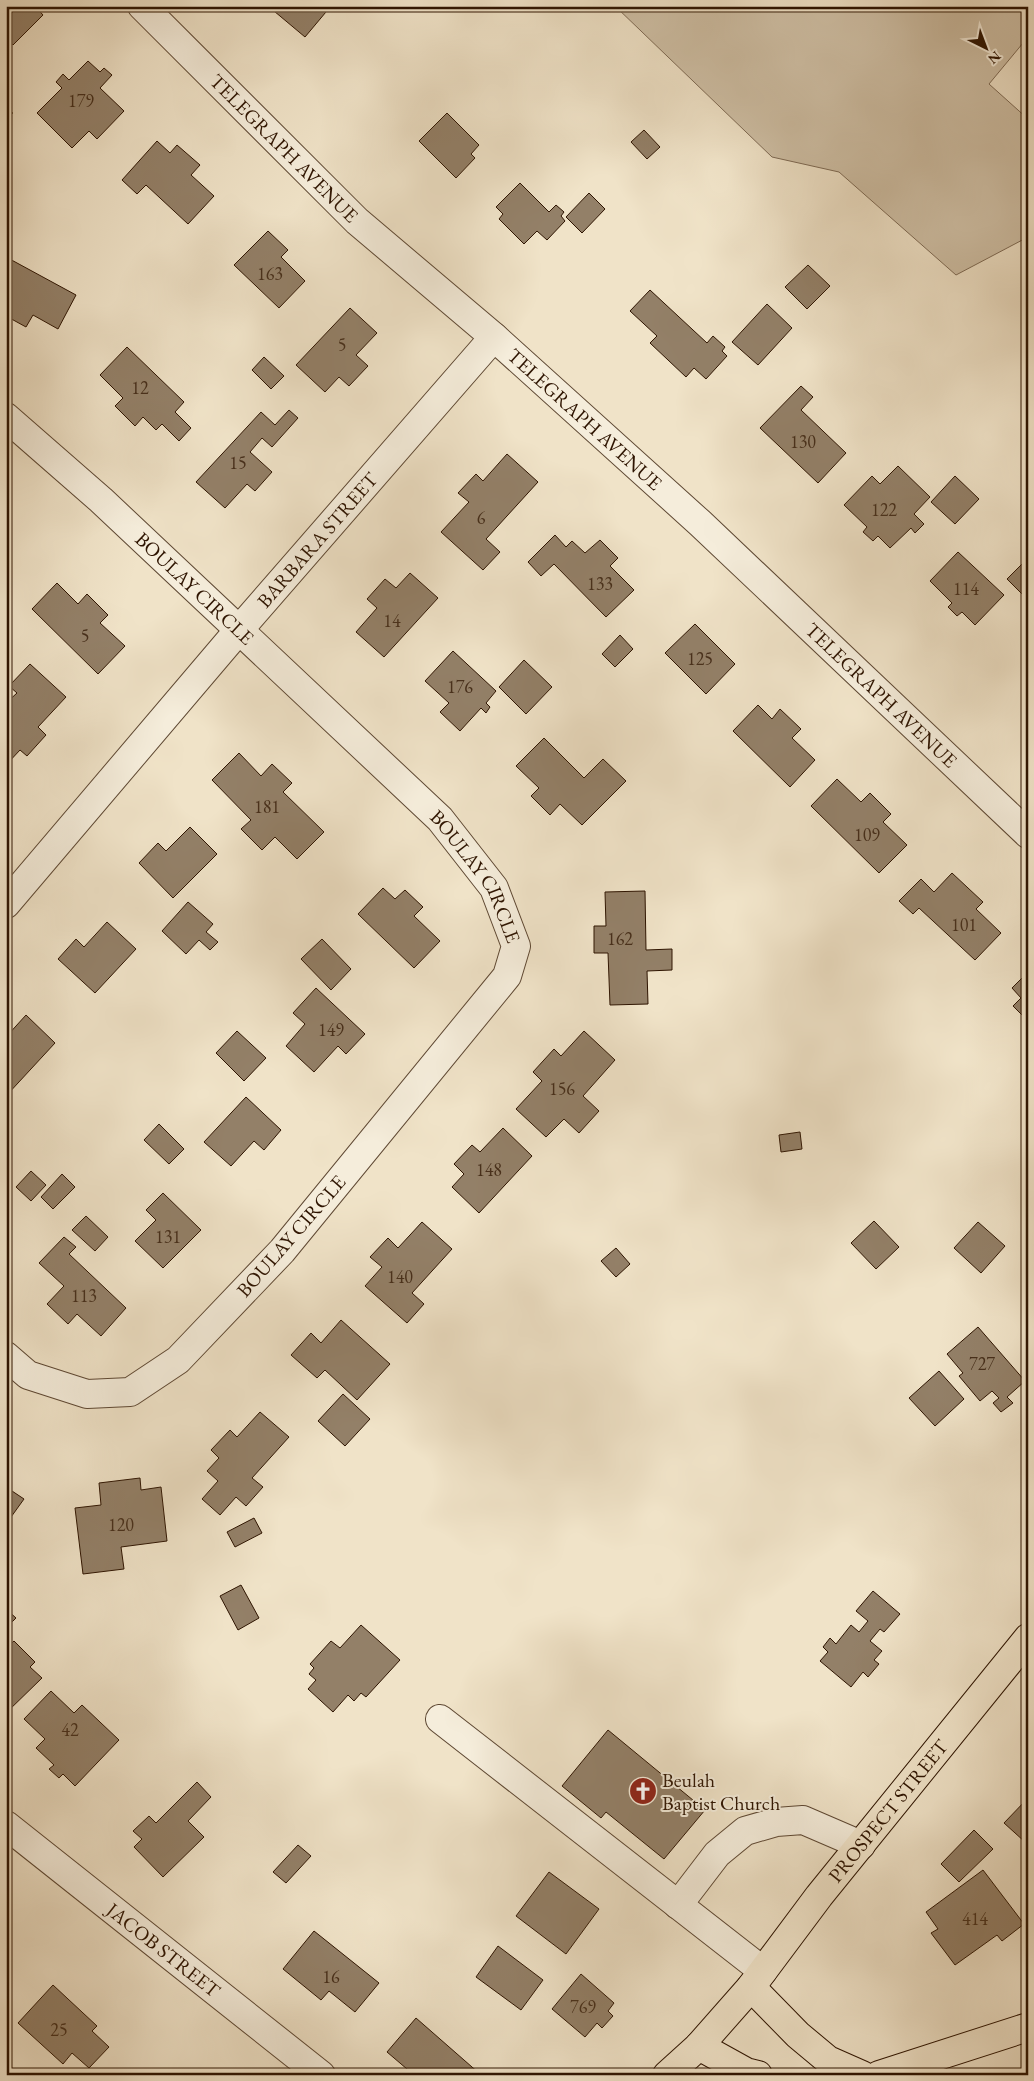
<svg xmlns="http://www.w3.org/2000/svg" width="1034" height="2081" font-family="'EB Garamond',serif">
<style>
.green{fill:#cfc0a6;stroke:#7e6a54}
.building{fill:#938068;stroke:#2e1401}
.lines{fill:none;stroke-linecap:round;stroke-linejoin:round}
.minor-casing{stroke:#5e4833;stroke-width:30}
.major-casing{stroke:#2e1401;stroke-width:30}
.minor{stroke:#f5eddb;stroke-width:28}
.major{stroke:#f0e3c8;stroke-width:28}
.labels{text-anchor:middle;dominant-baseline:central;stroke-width:4;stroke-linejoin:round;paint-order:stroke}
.number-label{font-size:18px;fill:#472f1b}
.street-label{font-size:20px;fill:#2e1401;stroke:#f5eddb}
.poi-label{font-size:20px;fill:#2e1401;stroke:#f5eddb;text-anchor:start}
</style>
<rect width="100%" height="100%" fill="#f0e3c8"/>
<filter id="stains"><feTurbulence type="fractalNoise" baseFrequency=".004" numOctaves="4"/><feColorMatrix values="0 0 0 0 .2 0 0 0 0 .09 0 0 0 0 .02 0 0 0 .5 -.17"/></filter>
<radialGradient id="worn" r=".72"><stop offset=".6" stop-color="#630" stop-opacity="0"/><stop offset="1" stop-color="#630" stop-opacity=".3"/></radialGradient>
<path class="green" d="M615,6H1028V37L989,84L1028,119V237L956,275L839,172L772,157Z"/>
<path class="building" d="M6,6H35L43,15L13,45L6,39Z
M268,6H331L305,37Z
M88,61L100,72L104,68L112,75L100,88L124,111L97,139L89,131L72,148L37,113L62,88L56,82L63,74L69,80Z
M6,107L13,113L6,120Z
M447,113L479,145L471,154L475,158L456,178L419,141Z
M644,130L660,147L647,159L631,142Z
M157,141L170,153L177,145L200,165L191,175L214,196L188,224L146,185L137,194L122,180Z
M520,183L549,212L556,205L564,212L561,216L565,221L547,240L537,231L524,244L499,219L503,214L496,207Z
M589,193L605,209L582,233L566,217Z
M268,231L288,250L281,257L305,281L279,308L234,265Z
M6,257L76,295L58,329L33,315L26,327L6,316Z
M808,265L830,286L807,309L785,287Z
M650,290L707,343L713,336L725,347L722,351L727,356L706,379L694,368L686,377L650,343L657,336L630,311Z
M767,304L792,328L758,365L732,342Z
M350,308L377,333L356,355L368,366L349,386L339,377L325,392L296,365Z
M127,347L184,402L175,412L191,428L179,441L162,424L156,430L143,417L135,426L115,406L123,398L100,375Z
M264,357L284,376L271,389L252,370Z
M801,386L813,397L801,410L846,453L818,483L760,428Z
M289,410L298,418L272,447L262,438L250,452L272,472L255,491L247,484L225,508L196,482L261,412L275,425Z
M507,454L538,482L486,539L500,552L483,570L441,532L469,502L458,493L476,474L483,481Z
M898,466L930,497L914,514L924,524L915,533L911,528L890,548L878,536L873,541L863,532L867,527L844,505L872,476L880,484Z
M955,476L979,499L955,524L931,502Z
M555,535L566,547L572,541L585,553L600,540L618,558L610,566L634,590L606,617L554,564L541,576L528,562Z
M958,552L1004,595L975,625L962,612L957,616L948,607L952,603L930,581Z
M1028,558V600L1007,579Z
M410,573L438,598L384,657L356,632L377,608L367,599L385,579L396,588Z
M57,583L78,604L87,594L108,615L100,623L125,646L98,674L32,609Z
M695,624L735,664L706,694L665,653Z
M620,635L633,649L615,667L602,654Z
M453,651L496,691L486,703L490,707L486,713L481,708L460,731L440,712L449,703L425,681Z
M524,660L552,687L526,714L499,687Z
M30,664L66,697L38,727L46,735L27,756L20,750L6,765V703L17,693L9,686Z
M758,705L772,719L780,709L801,729L792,738L815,760L790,787L733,731Z
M544,738L584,778L603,759L626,781L582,825L560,804L550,815L531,796L539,788L516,766Z
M239,753L261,776L272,764L292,783L283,792L324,832L297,859L275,837L262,850L241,829L251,820L212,780Z
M837,779L861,802L870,793L891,814L883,822L907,845L879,873L811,806Z
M190,827L217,854L173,898L139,863L158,843L166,851Z
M952,873L983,902L976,909L1001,933L975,960L919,908L913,914L899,901L921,879L934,892Z
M383,888L395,899L405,890L423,907L414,916L440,941L414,968L358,914Z
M645,891L646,950L672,949V970L647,971L648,1004L610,1005L608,953H594V926H606L605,892Z
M188,902L213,924L206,932L218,942L210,950L199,940L186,954L162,931Z
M107,922L136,949L95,993L58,959L76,939L84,947Z
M322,939L351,969L331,990L301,959Z
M1028,972V1011L1023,1016L1013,1006L1021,998L1012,988Z
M316,988L365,1034L346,1054L338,1046L314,1072L286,1046L305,1024L293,1013Z
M26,1015L55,1043L6,1096V1037Z
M237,1031L266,1058L244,1081L216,1053Z
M584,1031L615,1060L583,1096L599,1111L579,1133L564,1119L546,1137L516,1109L542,1081L533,1072L554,1049L561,1056Z
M246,1097L281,1130L264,1150L254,1141L231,1166L204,1142Z
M159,1124L184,1149L169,1164L144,1140Z
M503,1128L532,1156L479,1213L452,1187L464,1174L454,1164L472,1145L480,1152Z
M800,1132L802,1149L781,1152L779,1135Z
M31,1171L46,1185L31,1201L16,1187Z
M62,1174L75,1187L53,1209L41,1197Z
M163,1193L201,1230L163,1268L135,1241L156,1220L146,1210Z
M86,1216L108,1237L95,1251L72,1230Z
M874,1221L899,1247L876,1269L851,1243Z
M422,1222L452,1249L412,1293L424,1304L407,1323L365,1286L382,1267L370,1257L388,1238L398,1248Z
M978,1222L1005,1246L981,1273L954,1248Z
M64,1237L76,1247L69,1254L126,1308L101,1336L77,1314L68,1324L47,1304L64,1286L39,1263Z
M616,1248L630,1264L616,1277L601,1261Z
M341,1320L390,1364L357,1400L325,1370L317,1378L291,1355L311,1333L321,1343Z
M978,1327L1025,1381L1007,1397L1013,1403L1001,1412L993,1403L999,1398L992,1391L980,1401L959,1376L963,1373L947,1354Z
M939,1371L964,1399L935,1426L909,1398Z
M343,1394L370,1419L345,1446L318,1421Z
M260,1412L289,1437L252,1478L263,1487L246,1506L236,1497L220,1515L202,1499L218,1481L207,1471L219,1458L211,1450L230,1430L237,1437Z
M140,1478L141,1490L161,1487L167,1541L121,1547L124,1569L83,1574L75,1508L101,1505L99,1483Z
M6,1487L24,1499L6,1524Z
M254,1518L262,1533L235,1547L227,1532Z
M241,1585L259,1618L238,1630L220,1596Z
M873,1591L900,1614L884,1632L880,1629L870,1641L882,1651L874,1660L879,1664L868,1677L863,1672L851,1687L820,1661L828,1652L823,1647L830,1638L836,1644L851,1625L859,1632L868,1621L856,1611Z
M6,1609L16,1618L6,1628Z
M361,1625L400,1660L366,1697L361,1693L354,1701L348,1695L333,1712L308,1689L316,1680L309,1674L314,1668L310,1664L331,1641L340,1648Z
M14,1641L35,1662L30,1667L42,1678L6,1713V1648Z
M51,1691L74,1713L82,1705L119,1740L75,1786L63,1774L59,1778L49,1769L54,1765L36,1748L45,1739L24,1719Z
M608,1730L705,1810L664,1859L606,1812L601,1818L562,1786Z
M197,1782L211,1797L188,1821L204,1837L163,1877L134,1847L142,1839L133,1831L149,1816L156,1823Z
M1028,1789V1840L1025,1842L1004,1823L1028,1798L1023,1794Z
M974,1830L993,1849L959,1882L941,1864Z
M298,1845L311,1856L286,1883L273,1872Z
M983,1870L1024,1924L1002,1941L997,1935L955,1965L931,1933L938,1929L926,1912Z
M549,1872L599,1909L566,1954L516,1916Z
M314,1931L379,1983L355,2012L329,1991L321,2000L283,1969Z
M498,1946L543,1980L521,2010L476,1977Z
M581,1974L614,2003L608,2011L613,2016L602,2028L597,2023L585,2037L552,2009Z
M53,1985L97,2026L92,2031L109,2047L89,2068L72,2053L63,2064L18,2023Z
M416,2018L480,2074V2075H414L387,2052Z"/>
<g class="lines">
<g class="minor-casing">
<g id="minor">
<path id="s1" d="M142,6L357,221L494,337L700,523L1028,834"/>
<path id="s2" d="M6,417L101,500L440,819L494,888L516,946L507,976L282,1251L178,1360L130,1392L87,1394L28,1375L6,1356"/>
<path id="s3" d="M6,904L238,631L494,337"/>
<path d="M440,1719L763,1971"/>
<path id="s4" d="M6,1825L321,2075"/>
<path d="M678,1905L717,1854L745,1831L776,1822L803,1820L861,1845"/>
</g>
</g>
<g class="major-casing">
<g id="major">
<path d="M751,1987L798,2035L828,2060L862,2075"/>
<path d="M699,2046L746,2072L758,2075"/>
<path id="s5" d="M667,2075L699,2046L751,1987L819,1896L1028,1638"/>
<path d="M879,2075L1028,2027"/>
</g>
</g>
<use href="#minor" class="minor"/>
<use href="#major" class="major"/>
</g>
<defs>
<g id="church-disc" transform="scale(1.4375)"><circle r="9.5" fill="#8f2418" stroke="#f5eddb"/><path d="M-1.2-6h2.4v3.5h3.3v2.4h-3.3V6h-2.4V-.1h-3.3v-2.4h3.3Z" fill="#fff"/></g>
</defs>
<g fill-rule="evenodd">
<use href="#church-disc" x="643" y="1791"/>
</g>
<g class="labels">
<g class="number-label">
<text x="81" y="100">179</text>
<text x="270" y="273">163</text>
<text x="342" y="344">5</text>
<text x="140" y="387">12</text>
<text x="803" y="441">130</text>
<text x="238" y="462">15</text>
<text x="884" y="509">122</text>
<text x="481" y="517">6</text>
<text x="600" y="583">133</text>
<text x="966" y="588">114</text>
<text x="392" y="620">14</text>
<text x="85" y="635">5</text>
<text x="700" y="658">125</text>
<text x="460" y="686">176</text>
<text x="267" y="806">181</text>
<text x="867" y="834">109</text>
<text x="964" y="924">101</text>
<text x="620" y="938">162</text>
<text x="331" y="1029">149</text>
<text x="562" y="1088">156</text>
<text x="489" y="1169">148</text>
<text x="168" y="1236">131</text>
<text x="400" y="1276">140</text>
<text x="84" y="1295">113</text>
<text x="982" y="1363">727</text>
<text x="121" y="1524">120</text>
<text x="70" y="1729">42</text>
<text x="975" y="1918">414</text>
<text x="331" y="1976">16</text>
<text x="583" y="2006">769</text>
<text x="59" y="2029">25</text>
</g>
<g class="street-label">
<text stroke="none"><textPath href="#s1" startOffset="201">TELEGRAPH AVENUE</textPath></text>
<text stroke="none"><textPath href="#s1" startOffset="606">TELEGRAPH AVENUE</textPath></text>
<text stroke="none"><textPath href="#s3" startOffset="479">BARBARA STREET</textPath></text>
<text stroke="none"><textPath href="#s2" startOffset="255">BOULAY CIRCLE</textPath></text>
<text stroke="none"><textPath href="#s1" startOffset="1011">TELEGRAPH AVENUE</textPath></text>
<text stroke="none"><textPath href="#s2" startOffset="660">BOULAY CIRCLE</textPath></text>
<text transform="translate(291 1236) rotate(-49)">BOULAY CIRCLE</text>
<text stroke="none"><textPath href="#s5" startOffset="345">PROSPECT STREET</textPath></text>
<text stroke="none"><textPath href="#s4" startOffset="201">JACOB STREET</textPath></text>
</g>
<g class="poi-label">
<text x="662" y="1780">Beulah<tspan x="662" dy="23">Baptist Church</tspan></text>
</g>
</g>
<rect width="1034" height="2081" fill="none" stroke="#f0e3c8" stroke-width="25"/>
<rect x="8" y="8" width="1019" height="2066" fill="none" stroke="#2e1401" stroke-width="2.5"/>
<rect x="12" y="12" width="1009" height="2056" fill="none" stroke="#2e1401"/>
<g transform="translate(986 48) rotate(138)" stroke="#f5eddb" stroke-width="4" paint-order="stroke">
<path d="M0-4L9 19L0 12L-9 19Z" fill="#2e1401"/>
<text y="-8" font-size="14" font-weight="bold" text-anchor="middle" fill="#2e1401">N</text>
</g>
<rect width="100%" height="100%" filter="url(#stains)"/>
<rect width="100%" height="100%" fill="url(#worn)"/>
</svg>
